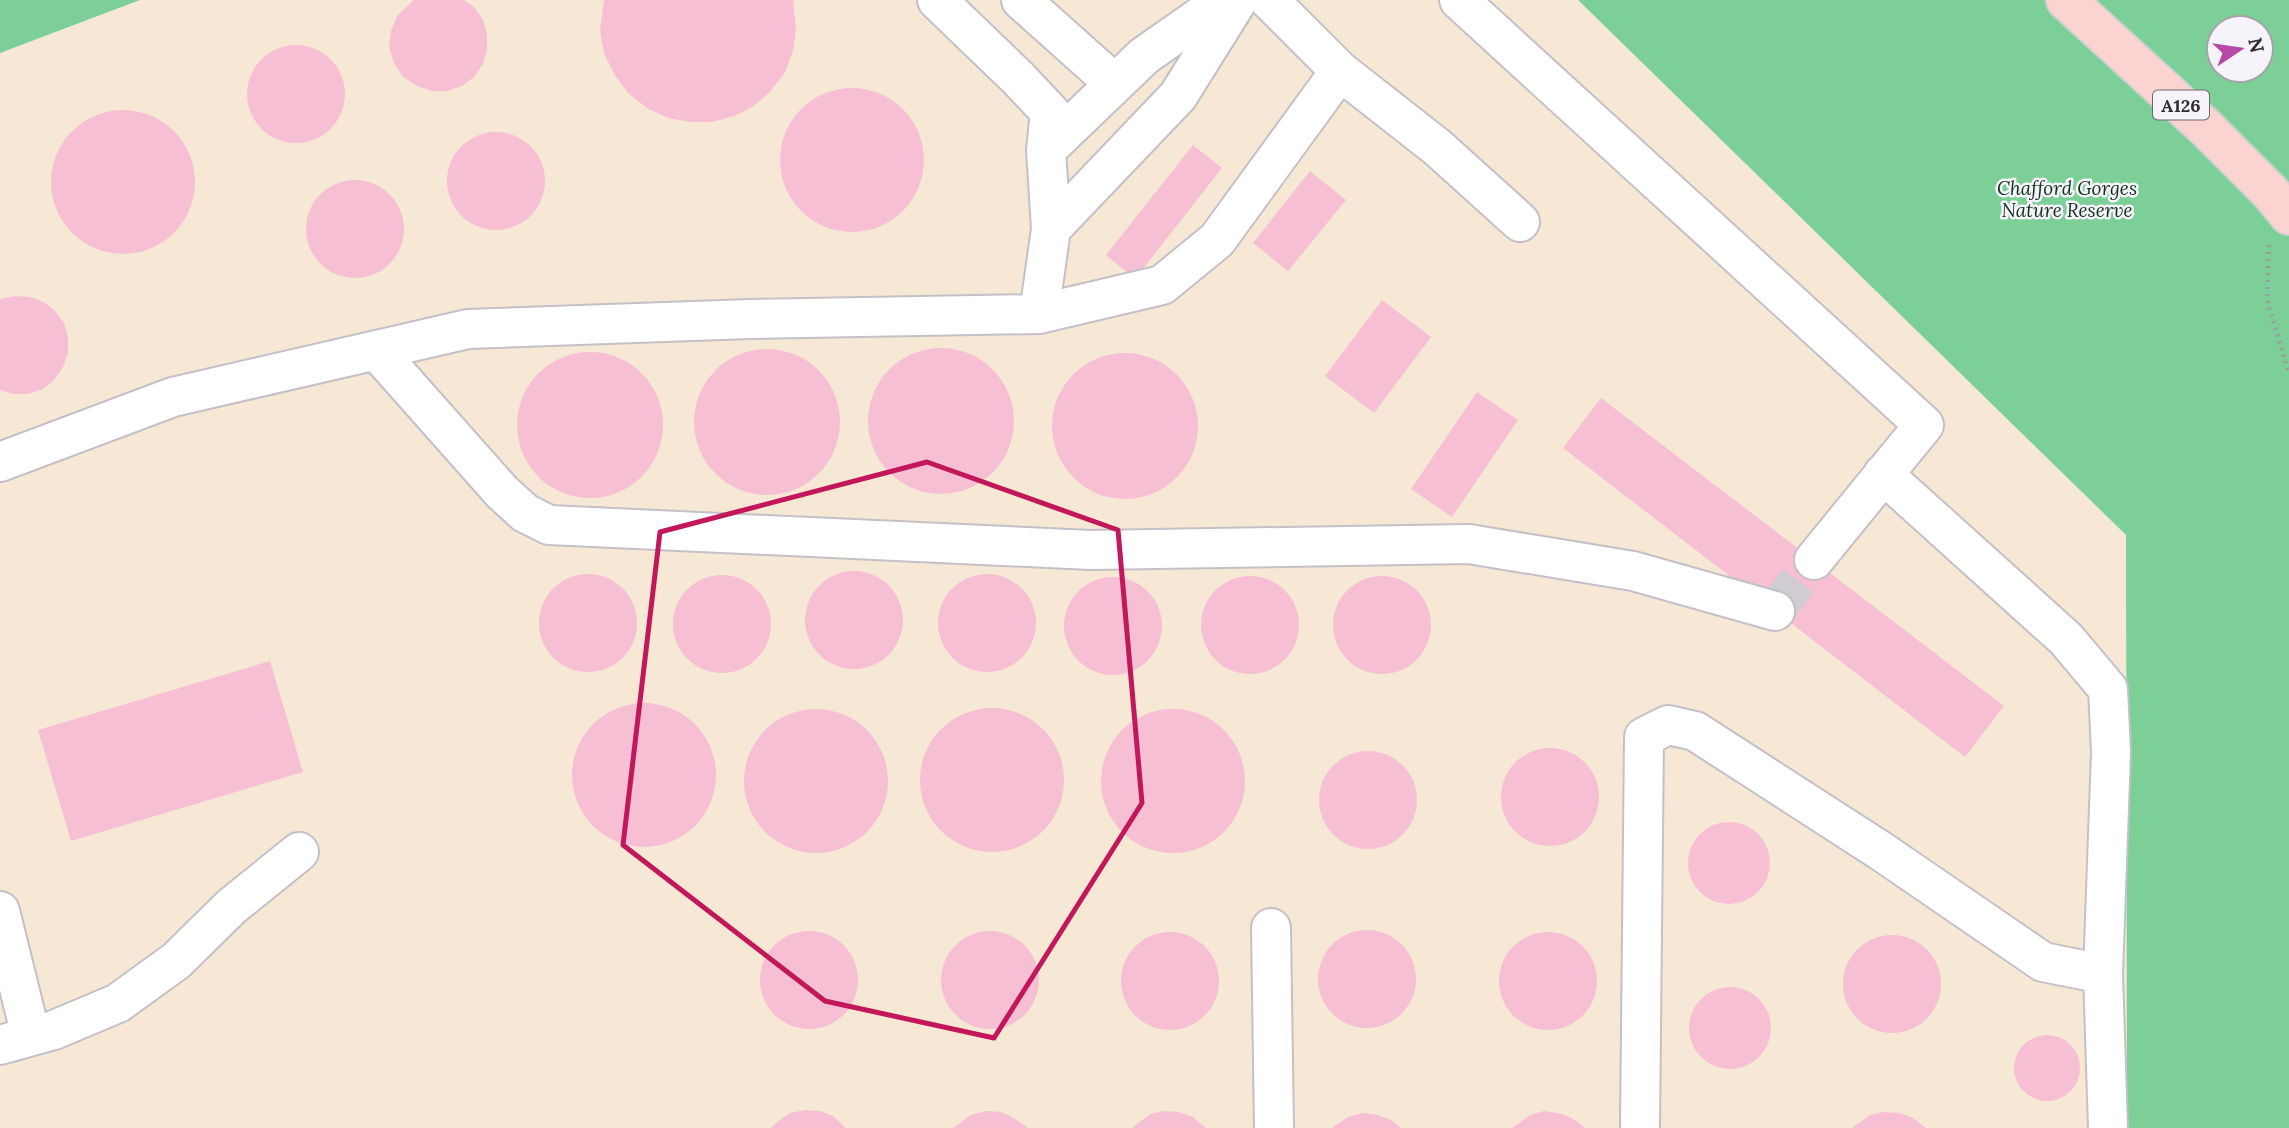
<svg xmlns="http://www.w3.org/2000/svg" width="2289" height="1128" font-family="Lora,serif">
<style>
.industrial{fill:#f7e8d5}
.forest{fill:#7bcf97;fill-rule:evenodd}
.building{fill:#f6bfd4}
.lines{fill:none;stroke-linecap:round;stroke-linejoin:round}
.minor-tunnel{stroke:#cfccd2;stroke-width:38;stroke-dasharray:38 19;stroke-linecap:butt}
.minor-casing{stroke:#c4c0c7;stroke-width:42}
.major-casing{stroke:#d1d1d2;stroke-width:42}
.path{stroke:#9d9a9f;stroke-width:4.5;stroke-dasharray:2 5;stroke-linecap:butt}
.minor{stroke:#fff;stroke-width:38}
.major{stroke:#fbd3d0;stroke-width:38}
.marked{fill:none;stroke:#c2185b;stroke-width:5;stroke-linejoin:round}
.labels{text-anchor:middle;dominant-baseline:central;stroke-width:5;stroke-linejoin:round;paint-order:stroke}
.shield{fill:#f7f3fa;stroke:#6c696d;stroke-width:2}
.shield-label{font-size:18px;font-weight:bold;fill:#302e31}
.park-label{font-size:19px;font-style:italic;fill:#0f331e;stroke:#f7f3fa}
</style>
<rect width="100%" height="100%" fill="#f7f3fa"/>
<path class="industrial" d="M140,0H1578L2126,535L2127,1128H0V53Z"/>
<path class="forest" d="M0,0H140L0,53Z
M1578,0H2289V1128H2127L2126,535ZM2219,28H2261V70H2219Z"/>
<path class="building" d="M414,0H464L475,8L483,20L487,34V50L483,64L474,77L462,86L447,91H432L417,86L403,77L394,63L389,47L391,31L397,16Z
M604,0H793L796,29L793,51L785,72L771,91L754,106L734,116L712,122H690L668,118L647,108L628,93L614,74L604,53L600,30Z
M247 94a49 49 0 1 1 98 0a49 49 0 1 1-98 0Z
M780 160a72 72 0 1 1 144 0a72 72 0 1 1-144 0Z
M51 182a72 72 0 1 1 144 0a72 72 0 1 1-144 0Z
M447 181a49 49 0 1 1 98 0a49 49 0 1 1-98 0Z
M1193,145L1222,168L1135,279L1106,255Z
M1310,171L1346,200L1288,271L1253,243Z
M306 229a49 49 0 1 1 98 0a49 49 0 1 1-98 0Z
M15,296L30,297L44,302L55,311L64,323L68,337V353L63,367L54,380L43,389L28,394H13L0,390V299Z
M1382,300L1431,337L1374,413L1325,376Z
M868 421a73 73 0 1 1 146 0a73 73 0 1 1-146 0Z
M694 422a73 73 0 1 1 146 0a73 73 0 1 1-146 0Z
M517 425a73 73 0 1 1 146 0a73 73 0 1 1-146 0Z
M1052 426a73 73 0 1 1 146 0a73 73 0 1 1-146 0Z
M1477,392L1518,420L1452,517L1411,489Z
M1601,398L2004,706L1965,757L1563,448Z
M805 620a49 49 0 1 1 98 0a49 49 0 1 1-98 0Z
M938 623a49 49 0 1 1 98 0a49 49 0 1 1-98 0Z
M539 623a49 49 0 1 1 98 0a49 49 0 1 1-98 0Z
M673 624a49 49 0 1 1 98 0a49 49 0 1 1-98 0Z
M1333 625a49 49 0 1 1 98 0a49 49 0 1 1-98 0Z
M1201 625a49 49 0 1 1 98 0a49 49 0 1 1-98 0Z
M1064 626a49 49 0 1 1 98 0a49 49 0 1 1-98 0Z
M270,661L303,772L71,841L38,730Z
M572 775a72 72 0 1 1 144 0a72 72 0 1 1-144 0Z
M920 780a72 72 0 1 1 144 0a72 72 0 1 1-144 0Z
M1101 781a72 72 0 1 1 144 0a72 72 0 1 1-144 0Z
M744 781a72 72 0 1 1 144 0a72 72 0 1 1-144 0Z
M1501 797a49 49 0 1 1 98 0a49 49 0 1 1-98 0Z
M1319 800a49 49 0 1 1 98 0a49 49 0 1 1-98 0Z
M1688 863a41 41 0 1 1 82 0a41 41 0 1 1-82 0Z
M1318 979a49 49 0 1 1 98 0a49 49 0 1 1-98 0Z
M760 980a49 49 0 1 1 98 0a49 49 0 1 1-98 0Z
M941 980a49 49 0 1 1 98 0a49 49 0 1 1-98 0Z
M1499 981a49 49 0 1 1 98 0a49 49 0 1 1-98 0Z
M1121 981a49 49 0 1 1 98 0a49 49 0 1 1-98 0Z
M1843 984a49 49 0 1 1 98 0a49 49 0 1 1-98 0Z
M1689 1028a41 41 0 1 1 82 0a41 41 0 1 1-82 0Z
M2014 1068a33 33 0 1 1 66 0a33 33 0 1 1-66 0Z
M805,1110L820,1111L833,1116L846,1128H771L778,1121L790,1113Z
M986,1111L1001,1112L1014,1118L1028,1128H953L971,1115Z
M1164,1111L1179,1112L1193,1117L1206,1128H1132L1150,1114Z
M1544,1111L1558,1113L1572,1118L1585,1128H1512L1530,1115Z
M1884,1112L1899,1113L1913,1118L1926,1128H1852L1870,1115Z
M1363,1113L1377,1115L1391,1120L1401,1128H1332L1348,1117Z"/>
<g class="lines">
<path class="minor-tunnel" d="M1775,611L1814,560"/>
<g class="minor-casing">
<path id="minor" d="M937,0L1018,78L1050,112L1046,150L1051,229L1039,314
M1021,0L1115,84
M1459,0L1924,425L1814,560
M1340,71L1437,147L1520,222
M1046,150L1144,56L1224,0
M1051,229L1178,96L1238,0
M376,350L502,492L525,513L549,525L1091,550L1469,544L1633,571L1775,611
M0,462L173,397L468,329L750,319L1039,314L1162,285L1217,240L1340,71L1269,0
M1883,474L2066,639L2108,689L2111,752L2103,974L2108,1128
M0,911L31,1036
M1271,928L1274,1128
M0,1045L54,1030L118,1003L176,961L232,906L299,852
M1640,1128L1644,737L1668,725L1695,731L1881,851L2043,962L2103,974"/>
</g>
<g class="major-casing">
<path id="major" d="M2066,0L2205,127L2270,192L2289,215"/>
</g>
<path class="path" d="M2269,245L2267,300L2289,374"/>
<use href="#minor" class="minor"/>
<use href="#major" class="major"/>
</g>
<path class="marked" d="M927,462L1118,530L1142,803L994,1038L825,1001L623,845L660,532Z"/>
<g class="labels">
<rect class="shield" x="2153" y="90.5" width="56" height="29" rx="5"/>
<g class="shield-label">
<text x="2181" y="105">A126</text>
</g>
<g class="park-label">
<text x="2067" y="188">Chafford Gorges<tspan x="2067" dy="22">Nature Reserve</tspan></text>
</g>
</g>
<g transform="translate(2240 49) rotate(77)"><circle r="33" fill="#f7f3fa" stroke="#a7a4aa" stroke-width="2"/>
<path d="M0-5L12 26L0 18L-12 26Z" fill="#b749a8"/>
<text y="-10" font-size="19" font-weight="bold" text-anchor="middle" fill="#302e31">N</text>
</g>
</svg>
